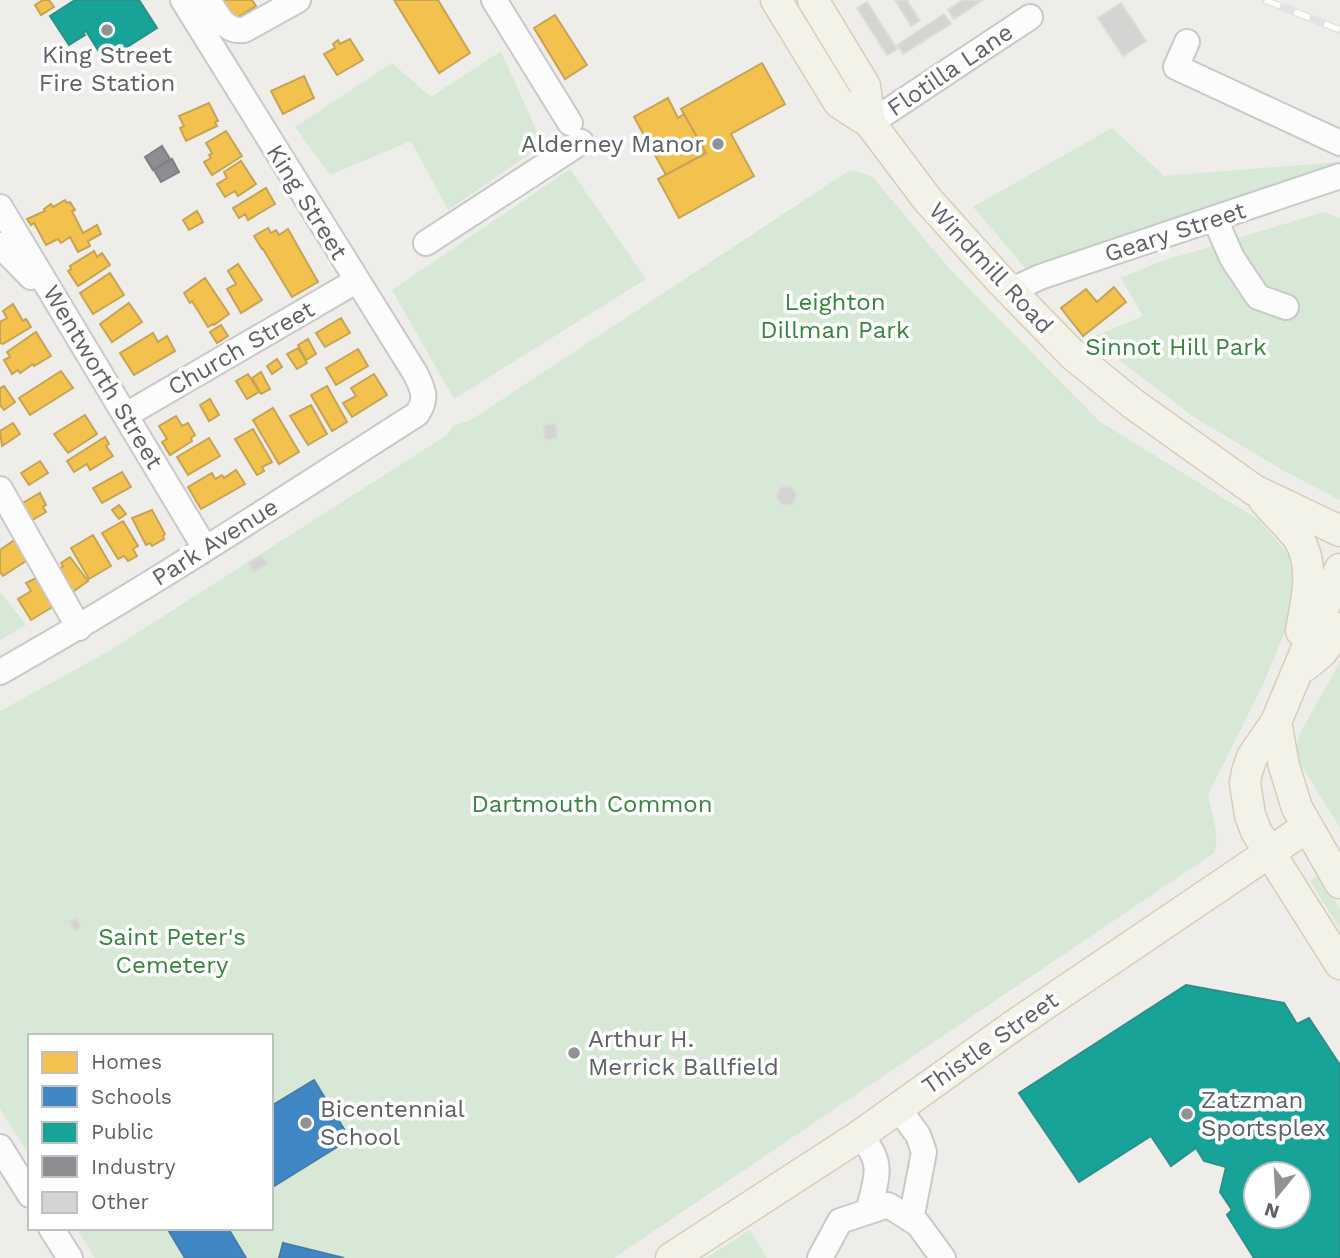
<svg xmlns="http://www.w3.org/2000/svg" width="1340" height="1258" font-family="'Work Sans',sans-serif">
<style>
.green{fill:#d7e9d6}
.homes{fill:#f2c14e;stroke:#c6a455;stroke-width:2}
.schools{fill:#3f88c5;stroke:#487ca8;stroke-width:2}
.public{fill:#17a398;stroke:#2c8f89;stroke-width:2;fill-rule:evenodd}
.industry{fill:#8d8d92;stroke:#7f8085;stroke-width:2}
.building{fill:#d4d4d2;stroke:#dddcd8;stroke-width:2}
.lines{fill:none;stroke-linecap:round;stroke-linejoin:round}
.minor-casing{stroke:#cac9ca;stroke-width:28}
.major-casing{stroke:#d5cfb8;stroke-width:33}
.minor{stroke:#fcfcfc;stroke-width:24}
.major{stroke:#f3f2e9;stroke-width:30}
.rail-casing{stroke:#e3e3e3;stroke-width:8}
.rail{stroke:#fff;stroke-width:5;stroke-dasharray:16;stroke-linecap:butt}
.poi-dot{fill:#909294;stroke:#fff;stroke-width:2.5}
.labels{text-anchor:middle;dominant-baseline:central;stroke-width:7;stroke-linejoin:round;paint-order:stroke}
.poi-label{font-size:24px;fill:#5e6166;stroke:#fff;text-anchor:start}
.street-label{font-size:24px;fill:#5e6166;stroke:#fff}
.park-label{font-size:24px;fill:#398341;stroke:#fff}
</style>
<rect width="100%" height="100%" fill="#eeede9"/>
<path class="green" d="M501,51L543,145L448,210L411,141L330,175L295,127L392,63L431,97Z
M1112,128L1164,176L1339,162L1315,173L1032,276L973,207Z
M570,169L646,279L454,399L392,290Z
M850,170L872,176L946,265L1099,421L1259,520L1293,560L1292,615L1262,687L1208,795C1211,814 1221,834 1214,853L614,1258H95L76,1228H271V1036H30V1156L0,1109V711L104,654L447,435L453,426L471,420Z
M1324,212L1340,218V500L1284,471L1192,416L1091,338L1143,316L1121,278L1159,262Z
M0,592L26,625L0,640Z
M1340,662V828L1298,760L1296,749L1299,735Z
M1319,875L1340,909V929L1310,881Z
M750,1230L767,1258H706Z"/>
<path class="homes" d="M43,0H49L54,7L41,15L35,5Z
M220,0H252L256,6L233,20Z
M394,0H438L470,53L439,73Z
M555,15L587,65L565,79L534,28Z
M350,39L363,60L337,75L324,54L335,48L333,44L338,40L340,44Z
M762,63L785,104L731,134L754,176L679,218L658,179L706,153L681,109Z
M304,76L314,98L283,114L271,91Z
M668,98L678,118L684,114L706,153L666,175L634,117Z
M209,103L218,121L215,122L217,126L186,141L180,128L184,126L179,116Z
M226,131L242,156L212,175L204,162L211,158L209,155L212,153L206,143Z
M241,161L256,184L238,196L235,191L225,197L217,184L227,178L224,172Z
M266,188L275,204L248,220L245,214L239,218L233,208Z
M65,200L67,203L70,202L75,210L72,211L83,233L97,225L101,234L88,241L90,246L78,252L70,237L61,243L58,239L46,245L34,223L31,225L27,219L45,211L44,209L51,204L53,207Z
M197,211L203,222L189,230L183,220Z
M268,228L271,233L276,230L279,235L288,229L318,282L292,297L263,249H262L254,236Z
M94,251L97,257L102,253L110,265L78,286L68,271L71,269L70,266Z
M238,264L262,300L241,313L227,289L236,284L228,271Z
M110,273L124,295L93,314L80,293Z
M205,278L229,314L214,325L213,324L208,327L192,301L190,303L184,293Z
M1114,287L1126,302L1083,336L1061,308L1086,289L1097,302Z
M129,303L142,322L112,342L100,324Z
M13,304L23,321L26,319L31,327L3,344L0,343V322L7,318L3,311Z
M341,318L350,333L325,347L316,333Z
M221,325L228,336L217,343L210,332Z
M36,332L51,356L34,366L33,364L20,373L18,370L12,374L4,360L10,357L7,352Z
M153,333L158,342L167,336L175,351L134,375L120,353Z
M308,339L316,354L306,360L298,345Z
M298,348L307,363L297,369L287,354Z
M358,349L368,366L336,385L326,368Z
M277,359L282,367L272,374L267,366Z
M61,371L73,388L30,415L19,398Z
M261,372L270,389L261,394L252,378Z
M248,374L259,392L247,399L236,381Z
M374,374L387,395L352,417L343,403L356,396L351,388Z
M4,386L15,402L4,410L0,405V388Z
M327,386L347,422L332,431L311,395Z
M210,399L219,415L209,421L200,405Z
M311,405L327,434L308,445L290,416Z
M273,408L299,452L279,464L253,420Z
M85,415L97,434L68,453L54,434Z
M176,416L182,426L188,423L195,435L191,438L192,441L170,455L162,442L167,439L159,426Z
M13,423L20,434L2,446L0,431Z
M253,429L272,462L262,467L264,471L257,475L235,439Z
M105,437L109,444L106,446L113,456L90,470L87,464L74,472L67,461Z
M209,438L220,456L188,475L177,457Z
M40,461L48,473L29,485L21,473Z
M236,470L245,484L201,509L188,487L212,473L215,479L222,475L224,478Z
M122,472L131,487L102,503L93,488Z
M40,493L46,505L43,507L46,512L24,525L14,508Z
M119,505L126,514L119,519L112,510Z
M152,510L165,534L163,536L164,539L152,546L150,543L146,545L132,518Z
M123,521L138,546L133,549L137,556L128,561L124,556L118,559L102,533Z
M93,535L111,566L89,579L71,548Z
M16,539L29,559L3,576L0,572V550Z
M70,557L88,581L71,593L56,572L63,566L61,563Z
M36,578L54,606L31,620L18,599L31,591L26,583Z"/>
<path class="schools" d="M314,1080L350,1139L271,1188V1106Z
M167,1228H228L246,1258H185Z
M283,1243L344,1258H279Z"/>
<path class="public" d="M75,0H139L157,28L105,61L86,31L83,33L85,35L69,45L50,16Z
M1186,985L1284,1003L1297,1024L1309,1018L1340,1065V1258H1254L1227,1215L1232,1210L1220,1192L1226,1167L1204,1161L1196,1148L1171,1166L1151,1136L1079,1182L1019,1093ZM1256,1174H1298V1216H1256Z"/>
<path class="industry" d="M162,146L170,159L153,170L145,157Z
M172,159L179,172L161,182L154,170Z"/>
<path class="building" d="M895,0H907L920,21L911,26Z
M963,0H983L954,19L948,10Z
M867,2L897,49L887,55L857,8Z
M1121,3L1146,41L1123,56L1098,18Z
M944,14L951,24L903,54L897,45Z
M556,424L557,438L545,440L544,425Z
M791,486L797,495L793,504L782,505L776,496L781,487Z
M262,555L268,564L254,572L248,563Z
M76,918L81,927L75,931L69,922Z"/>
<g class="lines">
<g class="minor-casing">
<path id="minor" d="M208,0C217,14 225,33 244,30L298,0
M494,0L570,123
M1187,42L1176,67L1340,143
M870,123L1030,17
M0,207L205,548
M1215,219L1232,258L1258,297L1286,307
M426,243L581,142
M0,245L31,277
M1010,291L1040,277L1340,176
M126,415L356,281
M0,489L79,628
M0,672C142,592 279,502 417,414C428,398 423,389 415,373L183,0
M898,1108L918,1135L924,1152L911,1220
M859,1136C886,1161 876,1180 868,1212
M0,1147L30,1195
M51,1228L70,1258
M820,1258L840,1221L888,1205L918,1224L943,1258"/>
</g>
<g class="major-casing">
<path id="major" d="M776,0L839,103L870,123L927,199L998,278L1073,355L1132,403L1254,490L1340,531
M813,0L865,86L870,123
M1264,500C1275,513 1288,525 1298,538C1316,566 1306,601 1301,631
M1340,569L1276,722L1252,757L1247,772L1245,783L1250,815L1256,831L1340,964
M1305,666L1321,653L1340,628
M1276,722L1284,766L1297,808L1340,883
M671,1258L859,1136L1013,1026L1307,827"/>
</g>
<use href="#minor" class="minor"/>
<use href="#major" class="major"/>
<g class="rail-casing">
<path id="rail" d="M1265,0L1340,30"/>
</g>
<use href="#rail" class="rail"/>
</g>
<g class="poi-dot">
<circle cx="107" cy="30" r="7"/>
<circle cx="718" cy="144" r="7"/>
<circle cx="574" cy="1053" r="7"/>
<circle cx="1187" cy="1114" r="7"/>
<circle cx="306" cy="1123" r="7"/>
</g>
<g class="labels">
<g class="poi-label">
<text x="107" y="55" text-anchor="middle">King Street<tspan x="107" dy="28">Fire Station</tspan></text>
<text x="704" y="144" text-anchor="end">Alderney Manor</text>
<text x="588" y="1039">Arthur H.<tspan x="588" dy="28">Merrick Ballfield</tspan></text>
<text x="1201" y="1100">Zatzman<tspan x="1201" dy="28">Sportsplex</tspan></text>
<text x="320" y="1109">Bicentennial<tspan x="320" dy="28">School</tspan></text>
</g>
<g class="street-label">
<text transform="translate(950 70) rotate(-34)">Flotilla Lane</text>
<text transform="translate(307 202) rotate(58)">King Street</text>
<text transform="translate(1175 232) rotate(-18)">Geary Street</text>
<text transform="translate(991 268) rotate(47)">Windmill Road</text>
<text transform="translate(241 348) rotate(-30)">Church Street</text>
<text transform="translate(103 377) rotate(59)">Wentworth Street</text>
<text transform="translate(215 542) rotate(-32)">Park Avenue</text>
<text transform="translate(990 1043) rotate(-35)">Thistle Street</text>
</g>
<g class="park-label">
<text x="835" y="302">Leighton<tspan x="835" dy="28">Dillman Park</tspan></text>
<text x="1176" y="347">Sinnot Hill Park</text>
<text x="592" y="804">Dartmouth Common</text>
<text x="172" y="937">Saint Peter's<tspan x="172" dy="28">Cemetery</tspan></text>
</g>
</g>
<rect x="28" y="1034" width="245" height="196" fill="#ffffff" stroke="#bfc0c2" stroke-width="2"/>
<rect x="42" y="1052" width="35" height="21" fill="#f2c14e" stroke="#bfc0c2" stroke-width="2"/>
<text x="91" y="1069" font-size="21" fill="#5e6166">Homes</text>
<rect x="42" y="1086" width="35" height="21" fill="#3f88c5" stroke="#bfc0c2" stroke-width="2"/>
<text x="91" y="1104" font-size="21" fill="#5e6166">Schools</text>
<rect x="42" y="1122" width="35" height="21" fill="#17a398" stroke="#bfc0c2" stroke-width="2"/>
<text x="91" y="1139" font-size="21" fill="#5e6166">Public</text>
<rect x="42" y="1156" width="35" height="21" fill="#8d8d92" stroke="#bfc0c2" stroke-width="2"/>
<text x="91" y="1174" font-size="21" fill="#5e6166">Industry</text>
<rect x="42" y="1192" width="35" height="21" fill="#d4d4d2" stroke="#bfc0c2" stroke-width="2"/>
<text x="91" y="1209" font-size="21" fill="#5e6166">Other</text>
<g transform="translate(1277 1195) rotate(198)"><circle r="33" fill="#ffffff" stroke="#bfc0c2" stroke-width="2"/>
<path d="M0-5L12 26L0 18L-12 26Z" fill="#909294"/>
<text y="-10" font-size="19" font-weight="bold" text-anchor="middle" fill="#5e6166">N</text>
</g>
</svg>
